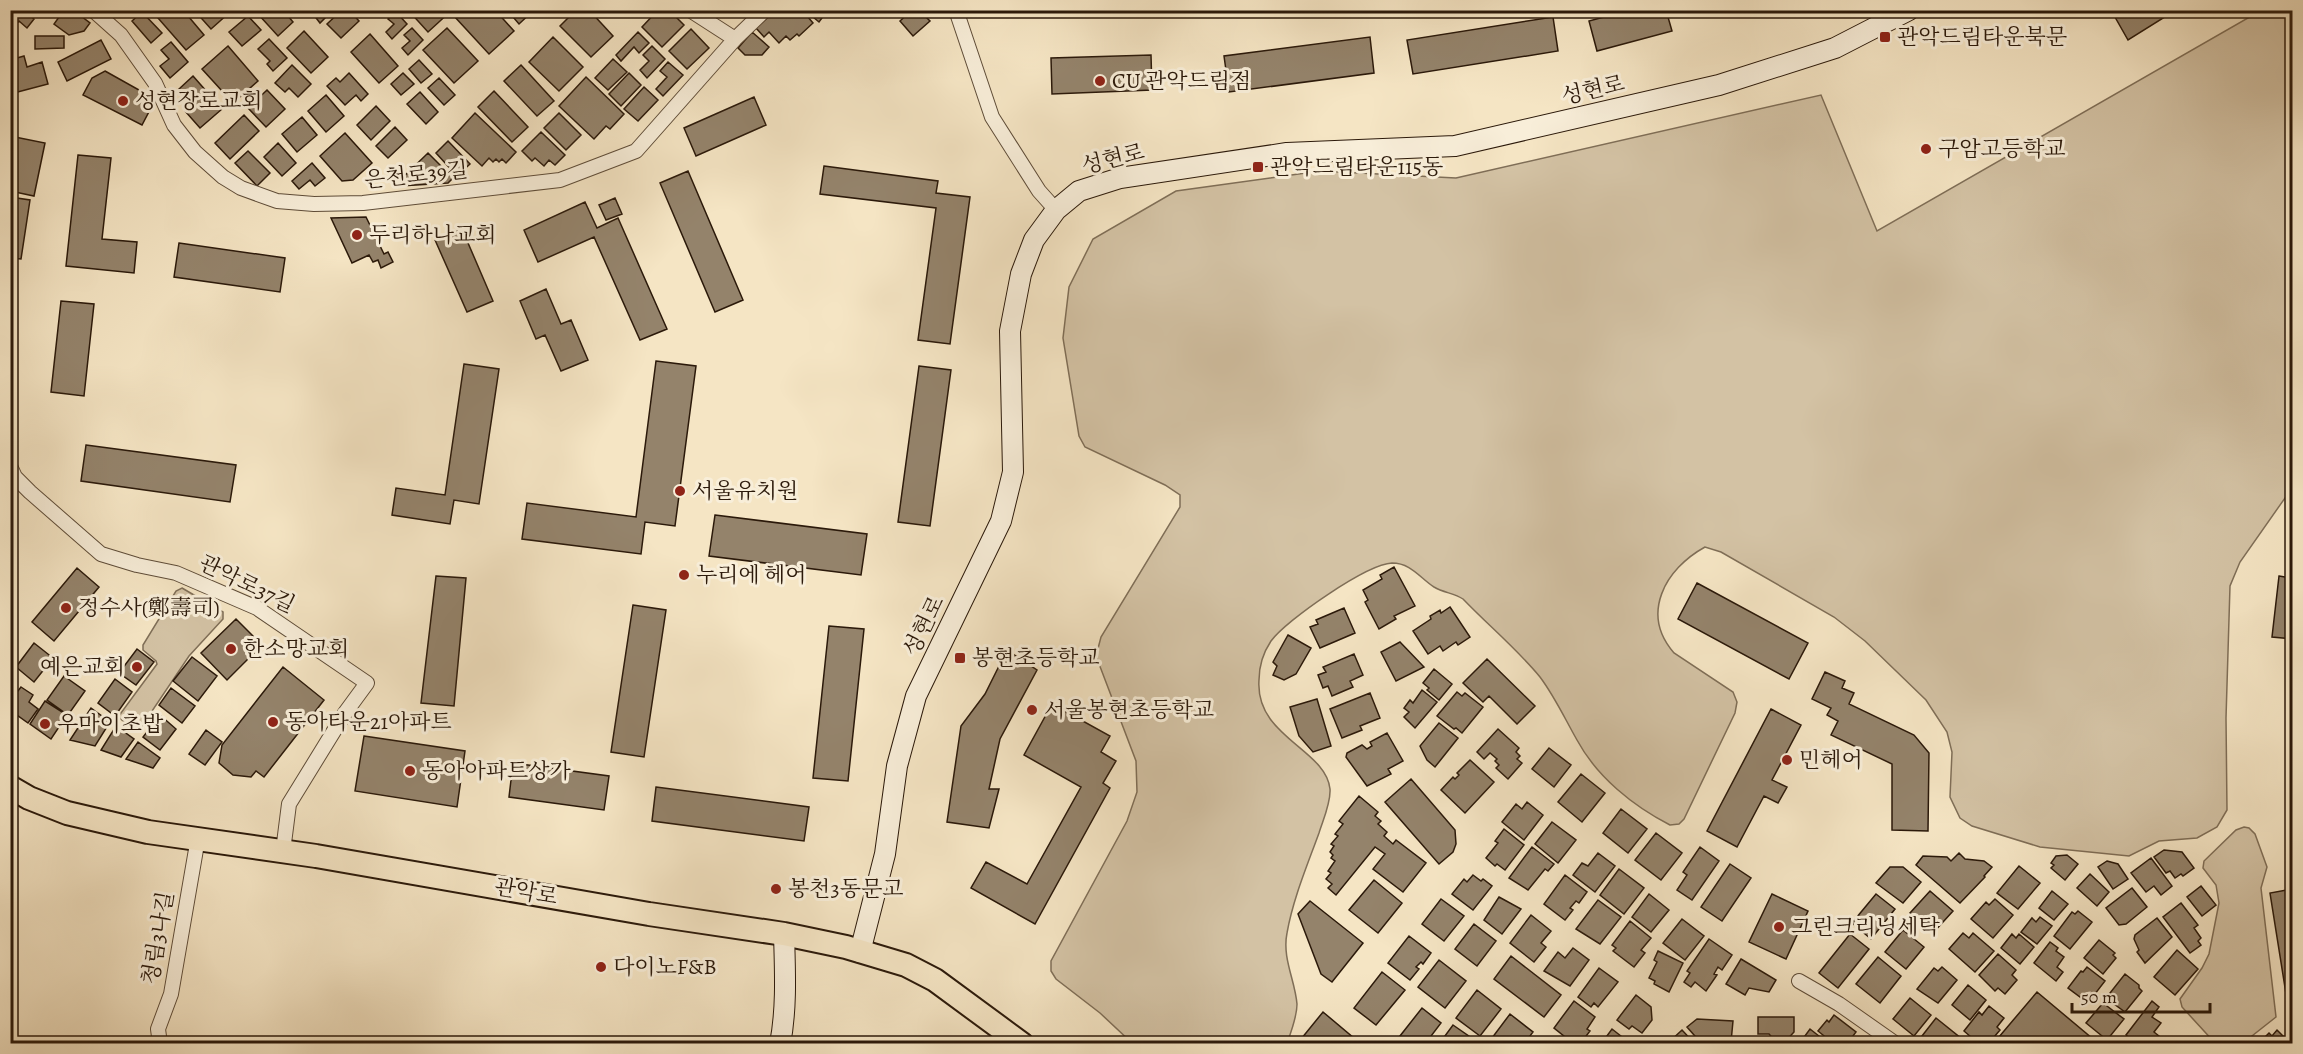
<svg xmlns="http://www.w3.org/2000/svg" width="2303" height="1054" font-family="Alegreya,'Noto Serif KR',serif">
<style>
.green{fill:#d3c2a4;stroke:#7f6e57;stroke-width:1.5}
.building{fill:#94836b;stroke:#2b190a;stroke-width:1.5}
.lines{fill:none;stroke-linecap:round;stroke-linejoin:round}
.street-casing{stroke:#5e4c38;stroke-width:16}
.secondary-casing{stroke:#2b190a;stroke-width:22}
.primary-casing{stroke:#2b190a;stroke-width:26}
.street{stroke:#f8eed9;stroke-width:14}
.secondary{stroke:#f8eed9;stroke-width:20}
.primary{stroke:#f5e5c4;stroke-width:22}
.poi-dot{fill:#8f2418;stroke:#f8eed9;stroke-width:2}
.labels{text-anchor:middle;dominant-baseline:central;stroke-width:6;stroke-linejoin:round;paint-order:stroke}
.poi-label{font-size:22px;fill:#2b190a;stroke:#f8eed9;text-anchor:start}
.street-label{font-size:22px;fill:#2b190a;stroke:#f8eed9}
</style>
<rect width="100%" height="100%" fill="#f5e5c4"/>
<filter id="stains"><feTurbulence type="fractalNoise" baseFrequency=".00333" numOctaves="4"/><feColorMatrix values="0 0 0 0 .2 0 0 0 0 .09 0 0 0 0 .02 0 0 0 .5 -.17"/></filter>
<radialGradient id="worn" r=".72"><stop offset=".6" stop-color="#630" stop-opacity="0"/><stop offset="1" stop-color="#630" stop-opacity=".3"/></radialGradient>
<path class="green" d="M2260,11H2292V488L2240,562L2230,586L2226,718L2227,810L2217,827L2197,838L2159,841L2129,856L2040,847L1972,826L1960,818L1950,797L1952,752L1947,732L1926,700L1865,641L1834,617L1721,552L1705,547C1665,569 1640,614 1674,653L1733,692L1737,702L1735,713L1684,819L1679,824L1670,825C1633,806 1597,777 1577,740C1565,719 1555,697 1540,677C1517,649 1489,626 1463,599C1454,593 1444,593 1434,587C1420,578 1411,563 1392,563C1367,564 1286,620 1271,641C1263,653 1259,666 1259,680C1255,737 1326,749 1330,789C1331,803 1323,820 1319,833C1307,866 1293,899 1287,933C1282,958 1295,980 1297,1004C1297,1017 1291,1032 1287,1043H1132L1100,1013L1056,979L1051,971V961L1127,821L1137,792L1136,761L1096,656L1101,637L1180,507V495L1165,485L1085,447L1079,436L1063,338L1069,287L1093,239L1176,191L1320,171L1456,178L1821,95L1877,231Z
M182,588L223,612V619L189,656L138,732L118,717L157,664L156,661L143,650V645L176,591Z
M2244,827L2249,828L2255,834L2267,867L2261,888L2276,1017L2243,1043H2215L2182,1007L2180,999L2202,968L2209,954L2219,903L2216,885L2203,868L2204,861L2236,830Z"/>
<path class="building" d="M12,10H24L34,19L27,28L19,21L10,31Z
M64,10H73L90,23L84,31L69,35L54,24Z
M151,10H183L204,35L186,50Z
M194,10H226L229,13L211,29Z
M262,10H283L293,22L278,36L258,14Z
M310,10H333L320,23Z
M342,10H349L359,21L341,38L327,24Z
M408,10H452L428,32Z
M461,10H495L514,31L489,54L454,16Z
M507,10H534L519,24Z
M576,10H589L613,36L591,57L560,26Z
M658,10H664L670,16L673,14L684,25L662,47L642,27Z
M776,10H802L813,23L799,36L797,34L790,40L786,36L779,43L769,32L764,37L756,28Z
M809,10H828L819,22L807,12Z
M912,10H926L929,14L926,17L930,21L913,36L900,21Z
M1363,10H1400V12L1363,15Z
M1630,10H1666L1672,31L1597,51L1589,21Z
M2111,10H2176L2128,40Z
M142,12L162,33L151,43L132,21Z
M396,12L407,24L392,39L386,32L394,24L388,19Z
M248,16L261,30L242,46L229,32Z
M1553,17L1558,51L1413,74L1407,40Z
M412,28L423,40L408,55L402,48L410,41L404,35Z
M447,28L478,61L454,83L423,50Z
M691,29L709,48L687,69L669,51Z
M304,31L328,57L311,73L287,48Z
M638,32L649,43L639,53L634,47L621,61L616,55Z
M752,32L769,47L762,55H745L738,48Z
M370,34L398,66L379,83L351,52Z
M35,36H64V48L35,49Z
M553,37L583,67L559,91L529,62Z
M1370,37L1374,73L1229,92L1224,56Z
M269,39L287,58L273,71L267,64L270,61L258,49Z
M101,40L111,59L67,81L58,62Z
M171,42L188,62L170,78L160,66L169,59L161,50Z
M228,46L258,81L233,103L202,69Z
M652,46L665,59L647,78L640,70L649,61L643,55Z
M1151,55L1152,90L1052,94L1051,58Z
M24,56L27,67L42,62L48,84L10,94V60Z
M613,59L627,72L608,90L595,78Z
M419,60L432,74L421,83L409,69Z
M668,62L683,75L663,96L656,89L667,77L660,71Z
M292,65L311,84L298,97L289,88L285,92L275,83Z
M521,65L554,101L537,116L504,81Z
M105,71L148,95L152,106L142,125L83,95L92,78Z
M349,73L368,94L361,101L356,95L345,105L327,86L336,78L340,82Z
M403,73L414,84L401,95L391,84Z
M629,73L641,85L621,106L609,94Z
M193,76L222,109L200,128L185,111V96L179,89Z
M586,77L624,114L610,129L606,126L594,139L559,106Z
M439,78L455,95L444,105L428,88Z
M644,87L658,100L638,121L624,109Z
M267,90L285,109L266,127L248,108Z
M494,91L528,127L512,142L478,107Z
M420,92L438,112L426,124L407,104Z
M326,95L344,116L326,132L308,111Z
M754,97L766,125L696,156L684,128Z
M376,106L390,121L371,140L357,125Z
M475,113L516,152L506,163L502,159L499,162L496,159L493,162L489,158L482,166L452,138Z
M559,113L581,135L566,150L544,128Z
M244,115L259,131L230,159L215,143Z
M302,117L317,135L297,152L282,134Z
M395,127L407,140L388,158L376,146Z
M541,132L565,155L555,165L549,160L544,166L535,158L532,161L522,151Z
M345,133L372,163L353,180L342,181L320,156Z
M10,136L45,143L34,196L10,191Z
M448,141L470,164L457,176L436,153Z
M278,143L296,163L282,176L264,157Z
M248,151L270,173L257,186L235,163Z
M428,153L453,178L448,183L400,186L397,183Z
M78,155L111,158L102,239L137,242L134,273L66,266Z
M312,163L325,178L315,186L310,180L299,189L292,181Z
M824,166L938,181L936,193L970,197L950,344L918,340L936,208L820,194Z
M688,171L743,300L715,312L660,183Z
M10,197L30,200L21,259L10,258Z
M615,198L622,214L606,220L599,205Z
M585,202L597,228L618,218L667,329L640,340L594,237L538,262L524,230Z
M366,217L384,254L388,252L393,262L381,268L378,260L373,262L369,255L352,263L331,218Z
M462,229L493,301L467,312L435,240Z
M179,243L285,258L280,292L174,277Z
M546,289L561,324L571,320L588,360L561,371L545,335L536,339L520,301Z
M61,301L94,304L84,396L51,392Z
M656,361L696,366L675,526L645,522L641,554L522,539L527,503L636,517Z
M464,364L499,369L479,504L454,500L450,524L392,515L396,488L445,495Z
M919,366L951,370L930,526L898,522Z
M86,445L236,465L230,502L81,481Z
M715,515L867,534L861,575L709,556Z
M1394,567L1415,606L1394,616L1396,619L1379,629L1365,602L1368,600L1363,590L1382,579L1380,575Z
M77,568L99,587L54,641L32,622Z
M436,576L466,578L454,706L421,703Z
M2279,576L2292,578V639L2272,637Z
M1697,583L1808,643L1789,679L1678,619Z
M633,605L666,610L644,757L611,752Z
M1450,607L1470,637L1458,645L1456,642L1443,651L1440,646L1428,654L1413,631L1431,619L1430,616L1440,610L1441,613Z
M1344,608L1355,633L1320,648L1310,627L1318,624L1316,620Z
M236,619L262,645L227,680L201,653Z
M829,626L864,629L848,781L813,778Z
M1288,635L1311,648L1296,674L1284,680L1273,675L1277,666L1273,662Z
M1400,642L1424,667L1396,681L1381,652Z
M34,643L53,658L34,682L16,667Z
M137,649L154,662L136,685L119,673Z
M1007,650L1037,670L1000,739L989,789H999L989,828L947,822L961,726L985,694Z
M1354,654L1363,675L1350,681L1353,687L1332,696L1328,686L1323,688L1318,675L1326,672L1323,667Z
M192,657L217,676L198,701L173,681Z
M1487,659L1535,706L1517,724L1489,696L1483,702L1463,683Z
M283,667L324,700L264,777L256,771L251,777L233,775L219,763L222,745Z
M1434,669L1452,684L1439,700L1427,690L1429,688L1423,683Z
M1825,672L1845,681L1842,688L1854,693L1849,704L1914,735L1929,753L1928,831L1892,830V764L1831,735L1838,721L1827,715L1831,708L1812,699Z
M64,676L85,691L68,715L47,700Z
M115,679L132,692L115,716L98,703Z
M21,687L33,695L29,702L38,709L28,723L10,710V701Z
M171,688L195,706L182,723L159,705Z
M1422,690L1437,702L1415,728L1404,717L1409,712L1404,708L1410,700L1413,703Z
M1457,692L1462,696L1465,693L1483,707L1462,733L1456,728L1454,729L1437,716Z
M1370,693L1380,718L1360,726L1362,730L1342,738L1330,709Z
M1317,699L1331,746L1313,752L1299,736L1290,707Z
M45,701L67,715L51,739L30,724Z
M1052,704L1110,736L1101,752L1116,761L1103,783L1110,788L1035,924L971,888L986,862L1027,884L1081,787L1024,755Z
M91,708L110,722L95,746L70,740Z
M1771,709L1801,725L1772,780L1787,787L1778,803L1764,796L1737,847L1707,831Z
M160,715L176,729L160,750L143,737Z
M1439,723L1458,738L1435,767L1427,760L1420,746Z
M116,726L134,739L121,757L101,750Z
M1498,729L1519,748L1516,752L1520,756L1517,759L1522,763L1508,779L1496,768L1499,765L1495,761L1497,759L1490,753L1484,759L1477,752Z
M206,730L222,742L205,765L189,754Z
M1387,733L1403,761L1388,769L1391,774L1367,786L1346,757L1347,753L1362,745L1367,749L1372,746L1370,742Z
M364,736L465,751L457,807L355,791Z
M138,742L160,758L153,768L126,759Z
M1549,748L1571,765L1554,787L1532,769Z
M1470,760L1494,782L1465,813L1441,790L1453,777L1455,779L1459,775L1457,773Z
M513,763L609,776L604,810L509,797Z
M1581,774L1605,793L1582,822L1558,802Z
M1411,779L1455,830L1456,844L1453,852L1439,864L1385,802Z
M656,787L809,807L804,841L652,821Z
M1359,796L1378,812L1375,816L1381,821L1378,824L1387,832L1384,836L1393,844L1396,840L1426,863L1403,892L1373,869L1385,854L1375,847L1336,895L1328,888L1332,884L1326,879L1331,873L1328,871L1335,861L1331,858L1333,855L1330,852L1334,846L1331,844L1338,836L1335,834L1343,824L1339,821Z
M1527,802L1543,815L1524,840L1502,822L1516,804L1522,809Z
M1621,809L1647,829L1628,853L1603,833Z
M1552,822L1576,840L1558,863L1535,844Z
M1504,829L1524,845L1505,870L1497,864L1495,866L1486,858L1498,843L1495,841Z
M1656,833L1682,853L1661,880L1635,860Z
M1532,847L1554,864L1548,871L1545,869L1528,890L1509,878Z
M1700,847L1719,861L1692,900L1677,890L1687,875L1683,872Z
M2164,850L2182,852L2194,868L2183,876L2181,874L2175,878L2170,871L2166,873L2154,857Z
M1598,853L1615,866L1595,892L1573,875L1582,863L1588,866Z
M1959,853L1965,859L1984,861L1992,867L1984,876L1985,877L1960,903L1916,865L1923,856L1947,857L1951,861Z
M2067,855L2078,864L2065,880L2051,868L2054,865L2051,863L2056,856Z
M2151,858L2172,886L2161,895L2154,886L2146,892L2131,873Z
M2107,861L2118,864L2128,879L2113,889L2098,867Z
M1730,864L1751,878L1722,921L1701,907Z
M2019,866L2040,883L2018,909L1997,893Z
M1890,867H1903L1921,882L1903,903L1876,883Z
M1619,869L1644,888L1624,914L1600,895Z
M2090,874L2109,892L2097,906L2077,888Z
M1473,875L1481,881L1483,879L1492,886L1473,910L1452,894L1464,879L1467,882Z
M1565,875L1587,892L1579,903L1576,901L1570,908L1573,910L1565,920L1544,904Z
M1374,880L1402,903L1378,933L1349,910Z
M2201,886L2216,905L2202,916L2187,897Z
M2132,888L2147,907L2126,924L2119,925L2106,908Z
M2292,889V1018L2290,1019L2270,893Z
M1930,891L1953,911L1933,933L1910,913Z
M2052,891L2068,904L2054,920L2039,908Z
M1649,894L1669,910L1651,932L1632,917Z
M1772,894L1808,911L1786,959L1749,942Z
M1876,894L1895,909L1871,939L1852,923Z
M1499,897L1521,909L1502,934L1484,920Z
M1441,899L1464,916L1444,941L1422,924Z
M1995,899L2013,915L1993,938L1971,919L1986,902L1989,905Z
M1598,900L1621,917L1600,944L1576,929Z
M1310,901L1363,943L1332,982L1321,974L1298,914Z
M2181,903L2198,925L2194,928L2201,938L2198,941L2201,945L2190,953L2163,917Z
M2078,911L2092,922L2070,949L2054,936L2072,912L2075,914Z
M1531,915L1551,931L1541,943L1546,947L1534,962L1510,943Z
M2040,917L2052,926L2037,944L2021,932L2032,918L2036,922Z
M2157,918L2172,937L2145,963L2137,952L2139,950L2134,939L2135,935Z
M1682,919L1704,936L1685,960L1663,943Z
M1630,921L1651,938L1641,950L1645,953L1634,967L1613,951L1616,948L1612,945Z
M1474,924L1496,941L1477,966L1455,949Z
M1903,930L1924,947L1906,969L1885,952Z
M1963,933L1969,938L1973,933L1994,951L1975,972L1949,949Z
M1850,934L1869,949L1838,988L1819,973Z
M2012,934L2016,938L2019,934L2034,947L2020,964L2001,948Z
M1409,936L1431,953L1423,964L1421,962L1416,967L1419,969L1410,980L1388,963Z
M1709,939L1732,955L1722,970L1718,967L1714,974L1717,975L1706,991L1695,982L1691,987L1684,982L1690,973L1687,971Z
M2099,940L2115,953L2113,955L2116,958L2103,974L2084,958Z
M2050,942L2058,948L2056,951L2064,957L2057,967L2063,972L2056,981L2034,963Z
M1573,948L1589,960L1570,986L1544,971L1558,952L1565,958Z
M2177,950L2198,969L2175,995L2154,977Z
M1658,951L1683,963L1669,992L1654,984L1655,981L1649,978L1657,962L1654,960Z
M1998,954L2016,970L2012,975L2017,980L2005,994L1998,988L1995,991L1979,975Z
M1511,956L1561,995L1544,1017L1494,979Z
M1878,957L1901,976L1880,1003L1856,984Z
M1741,959L1776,980L1769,992L1749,988L1745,995L1726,984Z
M1439,960L1466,981L1445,1008L1418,987Z
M1942,967L1957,980L1938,1003L1917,989L1934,968L1938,971Z
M2087,967L2105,981L2088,1003L2068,988L2081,971L2083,972Z
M1599,968L1618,982L1598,1007L1594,1003L1591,1007L1578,997Z
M1382,972L1405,990L1376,1025L1354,1008Z
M2125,974L2139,985V988L2142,991L2125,1012L2106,998Z
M1968,985L1986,1000L1970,1020L1952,1005Z
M1477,990L1501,1009L1480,1036L1456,1018Z
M2037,992L2099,1044H1993Z
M1636,995L1651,1007L1652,1020L1642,1033L1632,1026L1629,1029L1617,1020Z
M1910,998L1931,1015L1914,1036L1893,1019Z
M1574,1001L1595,1017L1587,1029L1590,1031L1580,1044H1574L1554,1028Z
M2152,1001L2159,1007L2152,1017L2161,1023L2154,1032L2165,1041L2163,1044H2137L2126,1035Z
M2103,1003L2124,1019L2107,1040L2086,1023Z
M1989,1006L2004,1018L1997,1027L2000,1030L1988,1044H1979L1964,1031L1979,1012L1982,1015Z
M1422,1008L1441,1023L1425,1044H1410L1400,1036Z
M1323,1012L1361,1044H1297Z
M1510,1014L1533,1032L1524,1044H1491L1489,1042Z
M1834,1015L1856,1032L1847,1044H1834L1818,1031L1827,1020L1829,1022Z
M1758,1017H1794V1032L1783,1044H1778L1769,1034H1758Z
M1936,1018L1962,1039L1959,1044H1931L1922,1036Z
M1697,1019L1733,1021L1731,1042L1702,1044L1687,1027Z
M1453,1025L1473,1039L1469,1044H1439Z
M1612,1029L1631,1044H1601Z
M1810,1029L1829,1044H1799Z
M1682,1030L1695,1044H1667Z
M2277,1030L2291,1044H2262L2260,1042L2269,1033L2272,1036Z"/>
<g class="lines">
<g class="street-casing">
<path id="street" d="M93,10L121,35L155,83L174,125L195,152L223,177L241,188L277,201L314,204L363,203L560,180L636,151L735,39L765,10
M690,10L735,39
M956,10L992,117L1039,191L1056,210
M10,466L15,477L30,492L101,554L137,565L176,573L257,608L367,683L345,713L289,804L283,851
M1799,981L1839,1004L1896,1044
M160,1044L158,1029L171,994L198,838"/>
</g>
<g class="secondary-casing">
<path id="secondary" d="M860,952L885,854L897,766L916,696L1001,521L1013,472L1010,331L1021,274L1034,240L1056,210L1079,191L1120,178L1287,153L1455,146L1719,85L1835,48L1909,10
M780,1044C787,1008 785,970 784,934"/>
</g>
<g class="primary-casing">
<path id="primary" d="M10,787L29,798L67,813L148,832L316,856L649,914L784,934L846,947L906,965L935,980L1022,1044"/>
</g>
<use href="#street" class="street"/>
<use href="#secondary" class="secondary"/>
<use href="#primary" class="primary"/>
</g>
<g class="poi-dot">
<rect x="1879" y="31" width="12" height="12" rx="3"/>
<circle cx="1100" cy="81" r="6"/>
<circle cx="123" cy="101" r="6"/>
<circle cx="1926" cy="149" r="6"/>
<rect x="1252" y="161" width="12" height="12" rx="3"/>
<circle cx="357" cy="235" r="6"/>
<circle cx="680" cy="491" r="6"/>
<circle cx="684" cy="575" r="6"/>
<circle cx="66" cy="608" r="6"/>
<circle cx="231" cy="649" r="6"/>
<rect x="954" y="652" width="12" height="12" rx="3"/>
<circle cx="137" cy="667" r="6"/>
<circle cx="1032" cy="710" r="6"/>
<circle cx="273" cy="722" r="6"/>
<circle cx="45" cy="724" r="6"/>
<circle cx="1787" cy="760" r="6"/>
<circle cx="410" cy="771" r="6"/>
<circle cx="776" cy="889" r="6"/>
<circle cx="1779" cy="927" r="6"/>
<circle cx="601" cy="967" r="6"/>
</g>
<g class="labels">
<g class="poi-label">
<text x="1897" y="37">관악드림타운북문</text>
<text x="1112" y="81">CU 관악드림점</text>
<text x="135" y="101">성현장로교회</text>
<text x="1938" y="149">구암고등학교</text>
<text x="1270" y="167">관악드림타운115동</text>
<text x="369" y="235">두리하나교회</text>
<text x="692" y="491">서울유치원</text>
<text x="696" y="575">누리에 헤어</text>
<text x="78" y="608">정수사(鄭壽司)</text>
<text x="243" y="649">한소망교회</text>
<text x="972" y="658">봉현초등학교</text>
<text x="125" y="667" text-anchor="end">예은교회</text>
<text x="1044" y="710">서울봉현초등학교</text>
<text x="285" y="722">동아타운21아파트</text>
<text x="57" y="724">우마이초밥</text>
<text x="1799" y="760">민헤어</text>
<text x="422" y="771">동아아파트상가</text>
<text x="788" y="889">봉천3동문고</text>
<text x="1791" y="927">그린크리닝세탁</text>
<text x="613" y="967">다이노F&amp;B</text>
</g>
<g class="street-label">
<text transform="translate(1593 90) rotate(-13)">성현로</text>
<text transform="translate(1113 159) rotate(-14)">성현로</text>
<text transform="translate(416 175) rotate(-6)">은천로39길</text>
<text transform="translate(247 584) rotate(26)">관악로37길</text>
<text transform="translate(924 626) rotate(-64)">성현로</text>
<text transform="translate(526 892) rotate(10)">관악로</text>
<text transform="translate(158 938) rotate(-80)">청림3나길</text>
</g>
</g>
<rect width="2303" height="1054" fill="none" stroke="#f5e5c4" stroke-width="36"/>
<rect x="12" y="12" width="2279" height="1030" fill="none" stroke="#2b190a" stroke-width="3"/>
<rect x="18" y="18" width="2267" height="1018" fill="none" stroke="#2b190a" stroke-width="1.5"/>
<path d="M2072 1003v9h138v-9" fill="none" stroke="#2b190a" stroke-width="3"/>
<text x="2081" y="1003" font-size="18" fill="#2b190a" stroke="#f8eed9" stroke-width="4.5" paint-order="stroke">50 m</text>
<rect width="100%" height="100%" filter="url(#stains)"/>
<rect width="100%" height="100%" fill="url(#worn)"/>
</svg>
